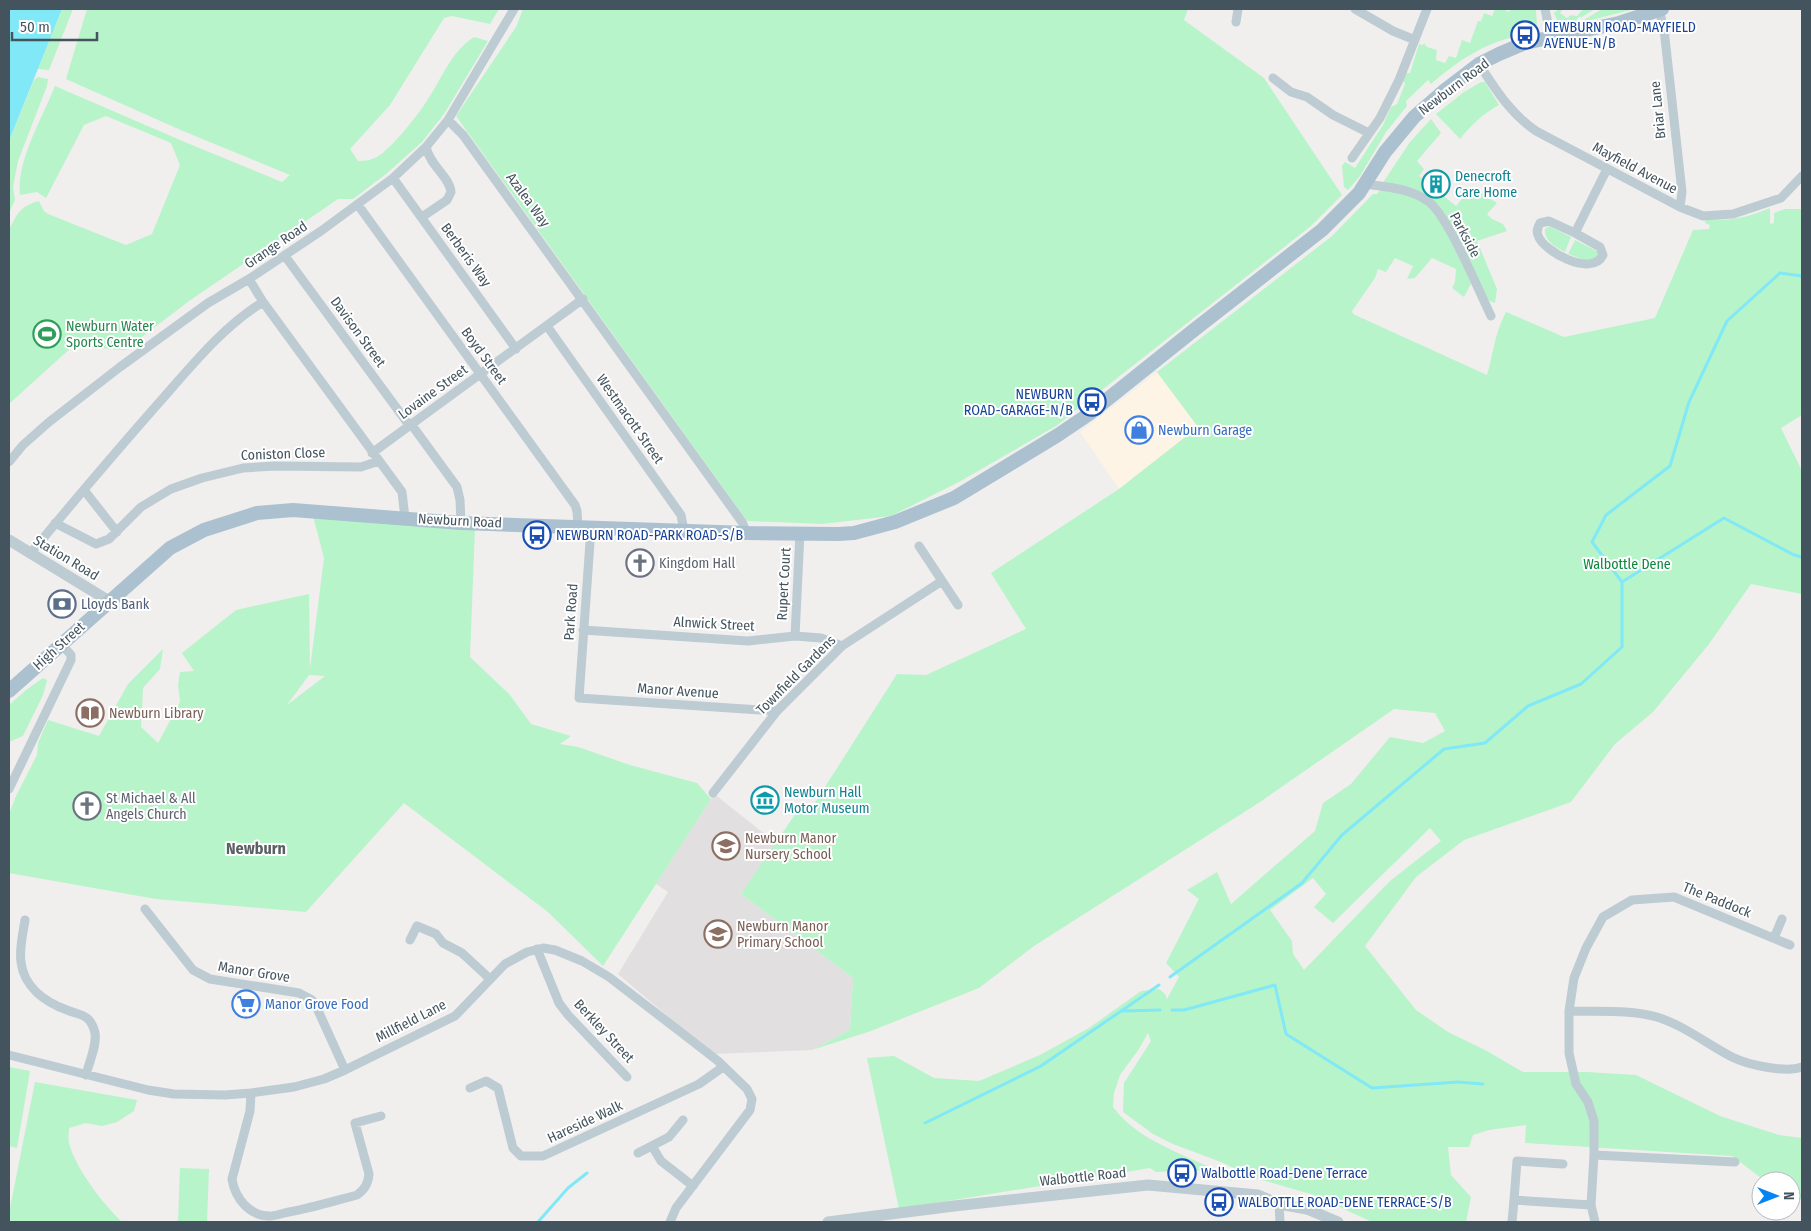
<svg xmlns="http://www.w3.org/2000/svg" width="1811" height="1231" font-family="'Fira Sans Condensed',sans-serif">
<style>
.commercial{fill:#fef4e5}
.education{fill:#e2dfe0}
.green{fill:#b7f4c9;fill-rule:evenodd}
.water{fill:#80e8f6}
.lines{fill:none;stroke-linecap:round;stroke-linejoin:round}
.stream{stroke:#80e8f6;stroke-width:3}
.minor{stroke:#bdcbd2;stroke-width:9}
.tertiary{stroke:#bdcbd2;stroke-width:11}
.primary{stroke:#abc1d0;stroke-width:14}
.labels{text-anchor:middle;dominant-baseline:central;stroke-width:4;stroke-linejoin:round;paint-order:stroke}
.transit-label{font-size:14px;fill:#164399;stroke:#fff;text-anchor:start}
.street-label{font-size:14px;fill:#44545e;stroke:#fff}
.culture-label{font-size:14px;fill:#0d838f;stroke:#fff;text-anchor:start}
.leisure-label{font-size:14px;fill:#27864d;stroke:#fff;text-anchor:start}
.shop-label{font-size:14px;fill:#366cbe;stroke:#fff;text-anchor:start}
.worship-label{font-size:14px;fill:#5b616d;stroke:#fff;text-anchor:start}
.park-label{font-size:14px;fill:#0d883f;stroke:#fff}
.service-label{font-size:14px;fill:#4e5e75;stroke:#fff;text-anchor:start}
.education-label{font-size:14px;fill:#785e54;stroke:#fff;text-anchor:start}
.quarter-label{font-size:16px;font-weight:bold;fill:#5a6064;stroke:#fff}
</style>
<rect width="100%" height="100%" fill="#f1eeee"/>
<path class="commercial" d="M1157,372L1198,427L1119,489L1080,432Z"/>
<path class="education" d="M713,793L776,843L741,894L853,978L850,1030L812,1050L712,1054L618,974L668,892L656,884L711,799Z"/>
<path class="green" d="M62,9H73L49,70L38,69Z
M87,9H499L490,24L452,16L444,18L390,105L350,149L358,161C366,161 373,160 380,155C394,145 419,114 428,99C443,77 450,53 474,37L488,41L444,114L422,142L386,174L353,199H338L189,301L125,350L73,346L9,404V230C17,214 20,206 39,201L44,211L48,214L126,245L152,234L180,165L171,143L106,116L84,125L46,198L37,192L20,195C16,161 43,117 55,86L180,140L282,182L290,175L183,131L66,79Z
M523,9H1188L1184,20L1264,78L1342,195L1311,226L1056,426L959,482L891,516L822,524L747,521L456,116L516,27Z
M1495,9H1504L1508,12L1511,9H1536L1537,25L1531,33C1489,40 1462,57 1431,84L1428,80L1406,101L1407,106L1386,132L1360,176L1348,190L1344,187L1342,166L1345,162L1355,168L1383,125L1391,107L1397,104L1405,84L1403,80L1406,73H1410L1419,44L1423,45L1424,43L1427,47L1437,50L1436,60L1445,63L1449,56L1456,58L1462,40L1470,43L1478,21H1481L1484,13L1492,16Z
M1556,9H1563L1560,13L1567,18L1571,15L1577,16L1583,9H1595L1582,17H1579L1573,24C1563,27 1556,22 1554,12L1557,11Z
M1602,9H1635L1579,23Z
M38,77L48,79L47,86L18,161L13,187L15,200L9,213V141L34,80Z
M1481,82H1485L1499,105C1484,113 1471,125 1460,139L1436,114L1464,92Z
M1431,119L1441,133L1417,161L1424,169L1419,176L1456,206L1472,187L1497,203L1487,214L1492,219L1503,224L1507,231L1477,241L1497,289L1495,303L1487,300L1430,200L1382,184L1410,142Z
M1382,188L1399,190L1427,203L1451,238L1471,284L1464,297L1452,288L1455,282L1456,269L1432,258L1415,278L1407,279L1413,266L1395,258L1386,272L1378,269L1375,278L1352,311L1353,314L1487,375C1494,352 1494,335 1506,312L1564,337L1655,318L1693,230L1709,229L1710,225L1705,223L1706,219C1729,222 1749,217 1770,208V224L1774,223V213L1785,209H1802V415L1781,428L1802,471V594L1751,584L1709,644L1653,712L1615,744L1571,802L1464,840L1416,877L1365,946L1416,1010L1448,1032L1485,1050L1523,1072H1587L1636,1075L1720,1116L1779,1135L1802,1138V1200L1791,1195V1181H1765L1732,1156L1525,1143L1526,1125L1489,1130L1473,1135L1469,1147H1448L1451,1175L1471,1197L1466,1222H1372L1314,1195L1252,1177L1221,1162L1173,1144L1153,1134L1123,1112L1124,1083L1151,1041L1148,1033L1139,1049L1120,1075L1114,1093L1113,1107C1139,1143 1195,1158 1233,1178L1232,1181L1196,1170L1156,1172L1150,1168L899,1209L867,1058L894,1056L934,1078L979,1081L1040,1055L1089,1028L1141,991L1159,989L1165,994L1167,999L1179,977L1166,963L1199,899L1187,890L1217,872L1231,904L1315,831L1323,803L1351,784L1390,737L1423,743L1445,731L1435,713L1394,709L1260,802L1034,946L979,988L871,1031L812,1050L850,1030L853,978L741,894L800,807L809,812L897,674L926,675L1026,629L991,573L1119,489L1198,427L1157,372L1332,236L1373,194H1377ZM1430,828L1441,841L1390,881L1304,970L1293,954L1292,941L1270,910L1313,878L1326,894L1314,907L1333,923Z
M1549,226L1571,237L1565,252C1556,247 1544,241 1545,229Z
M1575,240L1597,251L1599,254L1597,258L1584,260L1568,254Z
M313,516L475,528L470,657L510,695L531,724L571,736L560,744L578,747L630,765L697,783L711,799L603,966L548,912L404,803L306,912L156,899L9,873V814L16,796L37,755L38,743L48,720L99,736L128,684L163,649L160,669L143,688L141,727L158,743L180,702L178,685L180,672L194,671L182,653L236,610L309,594L310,669L324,558ZM309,675L325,676L287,705Z
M43,678L47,680L43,695L23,736L9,742V705L26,690Z
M9,1067L30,1071L17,1148L9,1146Z
M35,1082L137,1100L134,1111L117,1122L102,1126L86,1123L69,1128C69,1133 68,1139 69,1143C75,1168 104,1205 122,1222H9V1213Z
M180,1168L209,1169L207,1222H178Z"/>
<path class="water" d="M9,9H62L9,141Z"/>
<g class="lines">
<path class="stream" d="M1622,582L1724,518L1794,555L1802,557
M1170,977L1302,883L1342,835L1444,749L1485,743L1528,706L1581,684L1622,647V582L1592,542L1606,515L1670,466L1689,402L1727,321L1780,273L1802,276
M1172,1010H1184L1275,985L1286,1034L1372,1088L1458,1082L1483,1084
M1123,1011L1160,1010
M925,1123L1041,1066L1159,985
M538,1222L568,1188L587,1173"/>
<path class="minor" d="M1355,9L1393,31L1415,40
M1545,9L1551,38
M1659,10L1664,29L1682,192L1680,207
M1236,22L1238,9
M1479,64C1496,90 1510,113 1536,131L1680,207L1703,216L1733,214L1781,198L1802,176
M1273,78L1291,92L1307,97L1333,115L1369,133
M448,120L463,135L742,522L747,533
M1352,158L1380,118L1399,80L1427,9
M393,178L516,349
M1365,184C1386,187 1409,188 1428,201C1449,217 1478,290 1491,316
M358,205L575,505L577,511L578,528
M422,217L447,200L451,192C450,177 430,166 426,147
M1575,233L1600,247L1603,255C1592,278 1542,251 1538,235C1536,231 1538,227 1540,223L1549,221L1575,233L1607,169
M285,256L409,425
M249,279L263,302L402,492L405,518
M547,326L681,515L684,531
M411,424L457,487L460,500L461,523
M372,453L583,299
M9,462L23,445L49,422L120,367L208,303L249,279L321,231L393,178L426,147L448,120L514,9
M84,490L117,532
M55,523L96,544L109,539L141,507L171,489L202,478L243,468L275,466L361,467L379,461
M591,528L579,698L777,711
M919,546L958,605
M30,554C74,501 118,449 164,397C194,363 224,326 263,302
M583,630L748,641L795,636L821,638L842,646
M795,636L800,533
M9,789L71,660V655L61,644
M713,793L777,711L842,646L942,581
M145,909L193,970L210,979L299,993L312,1000L316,1006L345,1070
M25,920C23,933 19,949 21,962C24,987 45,1002 67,1010C73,1013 83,1014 88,1019C91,1022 94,1028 95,1033C97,1046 89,1062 86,1075
M1774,938L1782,919
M410,940L417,926L436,934L443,943L462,953L489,978
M537,949L559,1003L568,1015L627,1077
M1569,1011C1598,1012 1629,1009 1657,1017C1685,1026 1707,1044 1732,1057C1748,1065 1786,1073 1802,1067
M9,1055L148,1090L174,1094L225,1095L251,1093L294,1087L324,1079L345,1070L455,1016L505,964L527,952L543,948L555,950L582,961L609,977L678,1030L718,1061L747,1089L752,1099L750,1110L676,1208L670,1222
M470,1088L486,1081L498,1088L513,1148L521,1156H543L699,1084L723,1067
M251,1093L250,1111L232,1179C235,1198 249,1216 270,1216C276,1216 283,1213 289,1212C312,1208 334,1201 357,1195C365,1189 368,1184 369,1174L355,1123L381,1116
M652,1146L661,1161L693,1186
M638,1153L669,1137L683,1120
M1594,1155L1735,1162
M1514,1200L1517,1161L1563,1164
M1279,1204L1280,1222
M1512,1222L1514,1200L1591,1205
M1595,1222L1591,1205L1594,1155V1121L1588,1102L1576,1084L1569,1053V1011L1574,978L1586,948L1603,917L1632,900L1674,897L1790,945"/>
<path class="tertiary" d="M9,540L109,601
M828,1222L954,1206L1148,1185L1258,1195L1279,1204L1307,1209L1338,1222"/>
<path class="primary" d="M9,691L170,548L204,530L257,513L293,510L461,523L747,533L838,534L854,533L895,522L954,498L1058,435L1089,414L1194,330L1322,230L1359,193L1385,152L1414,117L1445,90L1479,64L1499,54L1525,43L1619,23L1662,9"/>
</g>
<defs>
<g id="bus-ring" transform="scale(1.4375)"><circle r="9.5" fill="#fff" stroke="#1a4fb4" stroke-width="1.5"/><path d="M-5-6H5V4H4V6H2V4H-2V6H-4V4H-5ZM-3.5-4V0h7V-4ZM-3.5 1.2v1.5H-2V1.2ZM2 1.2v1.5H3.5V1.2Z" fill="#1a4fb4"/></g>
<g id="building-ring" transform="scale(1.4375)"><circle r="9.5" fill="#fff" stroke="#0f9aa8" stroke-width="1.5"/><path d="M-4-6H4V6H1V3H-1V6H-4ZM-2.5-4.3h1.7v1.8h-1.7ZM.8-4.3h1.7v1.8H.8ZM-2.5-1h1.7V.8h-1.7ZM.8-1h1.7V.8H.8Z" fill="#0f9aa8"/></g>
<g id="stadium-ring" transform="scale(1.4375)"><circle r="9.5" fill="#fff" stroke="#2e9e5b" stroke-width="1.5"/><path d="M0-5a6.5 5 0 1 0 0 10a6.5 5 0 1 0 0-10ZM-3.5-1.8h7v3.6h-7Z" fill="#2e9e5b"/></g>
<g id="shop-ring" transform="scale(1.4375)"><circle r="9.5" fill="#fff" stroke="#3f7fe0" stroke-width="1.5"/><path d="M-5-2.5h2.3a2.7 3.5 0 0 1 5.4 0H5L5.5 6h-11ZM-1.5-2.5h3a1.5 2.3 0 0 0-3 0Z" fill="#3f7fe0"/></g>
<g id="church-ring" transform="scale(1.4375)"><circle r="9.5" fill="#fff" stroke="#6b7280" stroke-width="1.5"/><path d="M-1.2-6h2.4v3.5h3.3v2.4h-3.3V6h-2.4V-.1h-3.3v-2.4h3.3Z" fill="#6b7280"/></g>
<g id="bank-ring" transform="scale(1.4375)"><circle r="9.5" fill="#fff" stroke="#5c6f8a" stroke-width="1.5"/><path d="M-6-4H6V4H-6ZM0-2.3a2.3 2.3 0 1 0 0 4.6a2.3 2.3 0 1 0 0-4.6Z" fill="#5c6f8a"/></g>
<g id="library-ring" transform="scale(1.4375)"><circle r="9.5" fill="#fff" stroke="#8d6e63" stroke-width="1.5"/><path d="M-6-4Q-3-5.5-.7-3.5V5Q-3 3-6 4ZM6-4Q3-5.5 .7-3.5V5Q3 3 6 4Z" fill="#8d6e63"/></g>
<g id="museum-ring" transform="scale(1.4375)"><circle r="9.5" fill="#fff" stroke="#0f9aa8" stroke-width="1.5"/><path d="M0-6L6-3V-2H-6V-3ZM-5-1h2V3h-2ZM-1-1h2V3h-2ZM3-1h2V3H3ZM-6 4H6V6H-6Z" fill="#0f9aa8"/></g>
<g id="school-ring" transform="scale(1.4375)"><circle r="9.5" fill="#fff" stroke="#8d6e63" stroke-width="1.5"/><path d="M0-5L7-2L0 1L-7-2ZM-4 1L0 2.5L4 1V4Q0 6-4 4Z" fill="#8d6e63"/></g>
<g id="supermarket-ring" transform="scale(1.4375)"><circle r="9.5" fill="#fff" stroke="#3f7fe0" stroke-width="1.5"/><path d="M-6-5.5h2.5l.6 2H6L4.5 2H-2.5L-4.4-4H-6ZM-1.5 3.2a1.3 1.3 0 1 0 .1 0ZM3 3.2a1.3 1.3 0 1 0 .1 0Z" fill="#3f7fe0"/></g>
</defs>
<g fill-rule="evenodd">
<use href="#bus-ring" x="1525" y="35"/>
<use href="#building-ring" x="1436" y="184"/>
<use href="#stadium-ring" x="47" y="334"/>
<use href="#bus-ring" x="1092" y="402"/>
<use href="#shop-ring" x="1139" y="430"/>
<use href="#bus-ring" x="537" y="535"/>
<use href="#church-ring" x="640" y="563"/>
<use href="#bank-ring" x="62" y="604"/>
<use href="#library-ring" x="90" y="713"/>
<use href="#museum-ring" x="765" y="800"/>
<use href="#church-ring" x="87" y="806"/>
<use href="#school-ring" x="726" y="846"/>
<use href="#school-ring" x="718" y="934"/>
<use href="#supermarket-ring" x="246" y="1004"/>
<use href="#bus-ring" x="1182" y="1173"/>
<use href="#bus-ring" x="1219" y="1202"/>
</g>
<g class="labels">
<g class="transit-label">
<text x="1544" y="27">NEWBURN ROAD-MAYFIELD<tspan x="1544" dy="16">AVENUE-N/B</tspan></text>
<text x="1073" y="394" text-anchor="end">NEWBURN<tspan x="1073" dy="16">ROAD-GARAGE-N/B</tspan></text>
<text x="556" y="535">NEWBURN ROAD-PARK ROAD-S/B</text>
<text x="1201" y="1173">Walbottle Road-Dene Terrace</text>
<text x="1238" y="1202">WALBOTTLE ROAD-DENE TERRACE-S/B</text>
</g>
<g class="street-label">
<text transform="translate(1454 87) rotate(-37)">Newburn Road</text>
<text transform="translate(1658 110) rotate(-96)">Briar Lane</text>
<text transform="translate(1635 168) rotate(28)">Mayfield Avenue</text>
<text transform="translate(528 200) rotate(54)">Azalea Way</text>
<text transform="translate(1465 235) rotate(62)">Parkside</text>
<text transform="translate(276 245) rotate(-34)">Grange Road</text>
<text transform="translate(466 255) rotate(54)">Berberis Way</text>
<text transform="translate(358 332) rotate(54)">Davison Street</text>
<text transform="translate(484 356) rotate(54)">Boyd Street</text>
<text transform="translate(433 392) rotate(-36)">Lovaine Street</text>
<text transform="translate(630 419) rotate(55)">Westmacott Street</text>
<text transform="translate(283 454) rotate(-2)">Coniston Close</text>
<text transform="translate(460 521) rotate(3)">Newburn Road</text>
<text transform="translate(66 558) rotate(31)">Station Road</text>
<text transform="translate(784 584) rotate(-87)">Rupert Court</text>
<text transform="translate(571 612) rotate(-86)">Park Road</text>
<text transform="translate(714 624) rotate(3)">Alnwick Street</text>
<text transform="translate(59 646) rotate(-42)">High Street</text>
<text transform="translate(796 675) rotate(-45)">Townfield Gardens</text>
<text transform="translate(678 691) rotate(4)">Manor Avenue</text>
<text transform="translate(1717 900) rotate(22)">The Paddock</text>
<text transform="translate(254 972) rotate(9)">Manor Grove</text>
<text transform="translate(411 1021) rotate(-27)">Millfield Lane</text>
<text transform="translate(604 1031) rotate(47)">Berkley Street</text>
<text transform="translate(585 1122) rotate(-25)">Hareside Walk</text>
<text transform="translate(1083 1177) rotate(-6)">Walbottle Road</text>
</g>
<g class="culture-label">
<text x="1455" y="176">Denecroft<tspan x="1455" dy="16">Care Home</tspan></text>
<text x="784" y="792">Newburn Hall<tspan x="784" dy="16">Motor Museum</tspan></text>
</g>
<g class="leisure-label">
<text x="66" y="326">Newburn Water<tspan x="66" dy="16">Sports Centre</tspan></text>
</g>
<g class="shop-label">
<text x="1158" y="430">Newburn Garage</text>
<text x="265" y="1004">Manor Grove Food</text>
</g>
<g class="worship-label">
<text x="659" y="563">Kingdom Hall</text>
<text x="106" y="798">St Michael &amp; All<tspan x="106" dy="16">Angels Church</tspan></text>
</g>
<g class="park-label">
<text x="1627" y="564">Walbottle Dene</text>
</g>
<g class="service-label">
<text x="81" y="604">Lloyds Bank</text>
</g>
<g class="education-label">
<text x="109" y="713">Newburn Library</text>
<text x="745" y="838">Newburn Manor<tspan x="745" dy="16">Nursery School</tspan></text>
<text x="737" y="926">Newburn Manor<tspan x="737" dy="16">Primary School</tspan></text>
</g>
<g class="quarter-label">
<text x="256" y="848">Newburn</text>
</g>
</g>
<rect width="1811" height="1231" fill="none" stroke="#44545e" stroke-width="20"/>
<g transform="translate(1776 1196) rotate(90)"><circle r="24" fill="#ffffff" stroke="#b4bbbf"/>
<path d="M0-4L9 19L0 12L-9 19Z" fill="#0584f4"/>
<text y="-8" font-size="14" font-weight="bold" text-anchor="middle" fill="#44545e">N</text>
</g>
<path d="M12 32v8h85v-8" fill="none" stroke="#44545e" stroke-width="2.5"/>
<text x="20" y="32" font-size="15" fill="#44545e" stroke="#ffffff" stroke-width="4" paint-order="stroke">50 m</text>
</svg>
